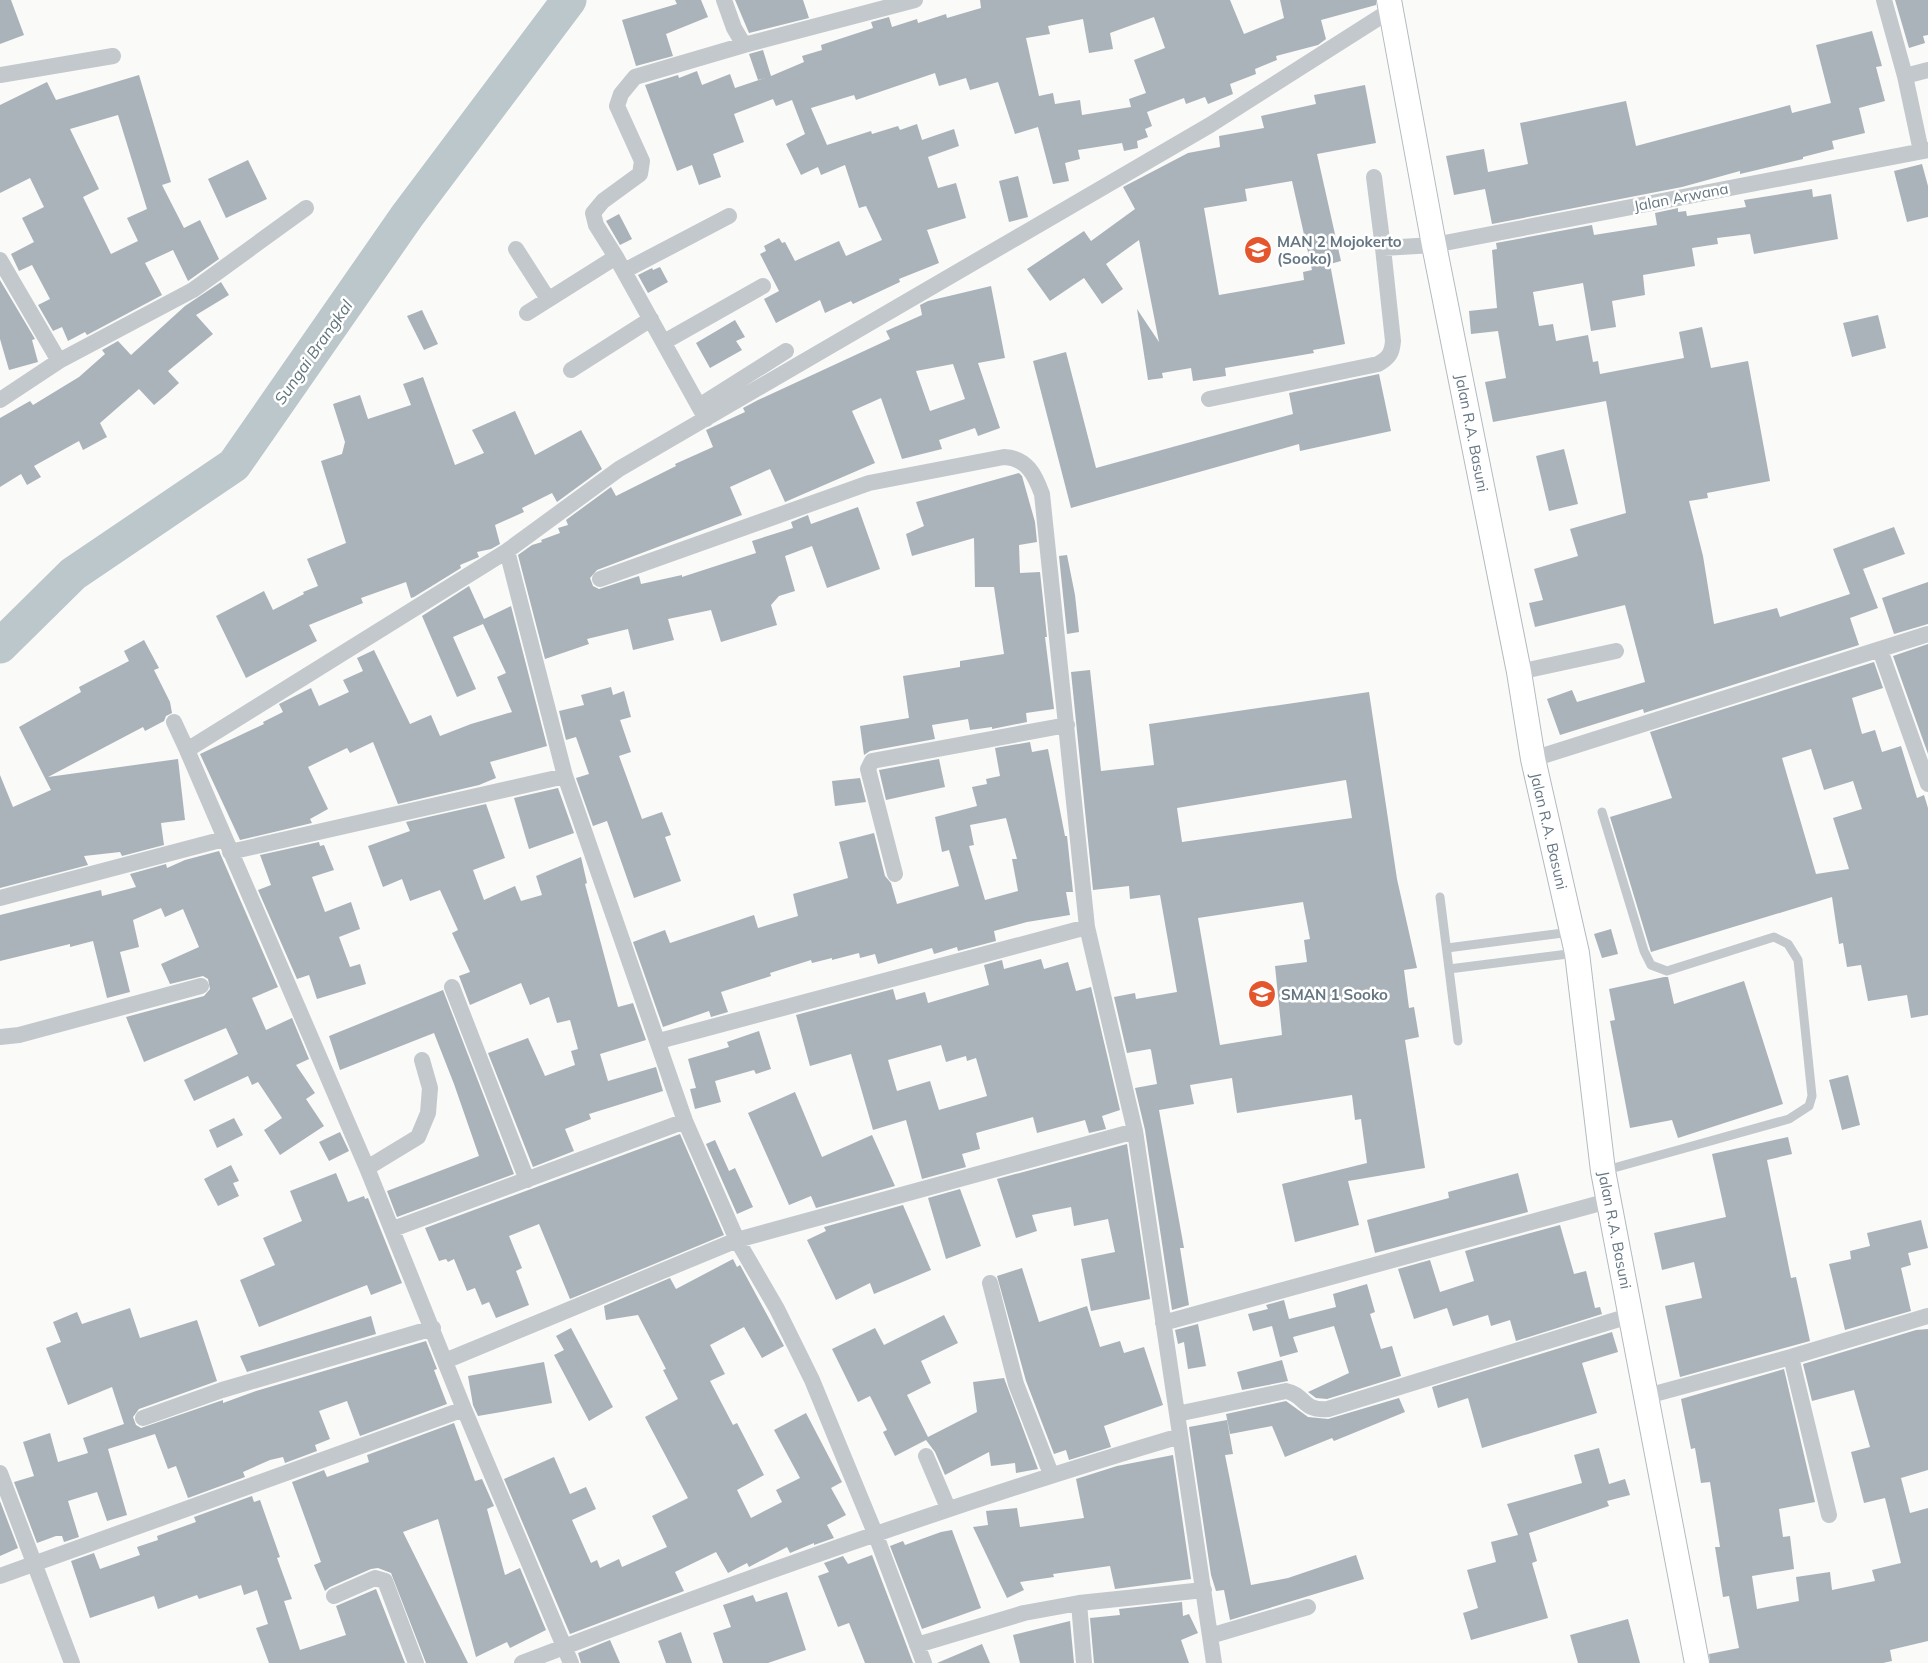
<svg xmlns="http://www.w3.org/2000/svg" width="1928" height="1663" font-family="Mulish,sans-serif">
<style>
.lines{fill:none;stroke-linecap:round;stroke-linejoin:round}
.river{stroke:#bbc7cb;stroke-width:35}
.building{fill:#aab3b9;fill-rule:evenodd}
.secondary-casing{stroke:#b3babf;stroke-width:26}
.service{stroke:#c3c8cc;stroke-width:9}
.minor{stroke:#c3c8cc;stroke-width:16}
.secondary{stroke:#fff;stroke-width:24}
.labels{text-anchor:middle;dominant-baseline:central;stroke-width:5;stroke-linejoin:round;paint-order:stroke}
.street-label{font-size:15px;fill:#657683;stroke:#fff}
.poi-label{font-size:15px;font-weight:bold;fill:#657683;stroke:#fff;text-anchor:start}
.water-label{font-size:16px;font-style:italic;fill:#60757c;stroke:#fff}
</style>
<rect width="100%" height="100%" fill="#fafaf8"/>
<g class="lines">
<path class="river" d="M0,646L73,574L234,465L407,216L569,0"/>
</g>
<path class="building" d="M0,0H11L24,35L0,44Z
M675,0H701L708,17L666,34L673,56L636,66L622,20L677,4Z
M735,0H803L809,18L749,33Z
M980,0H1230L1244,34L1284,18L1280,0H1376V5L1321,20L1326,39L1318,45L1276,56L1277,60L1255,69L1256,74L1230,84L1233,94L1208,104L1205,97L1186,104L1184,98L1147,112L1152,126L1145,129L1148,137L1137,141L1138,148L1124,151L1122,143L1078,150L1080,159L1065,163L1069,181L1053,184L1038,127L1015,134L998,82L970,90L966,78L939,86L935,73L856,100L854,95L811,108L827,145L871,131L872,134L898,126L900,130L917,124L922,140L954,129L959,146L928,157L938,188L956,183L966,218L927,230L939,263L899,279L900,282L853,304L851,301L825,313L820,300L776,323L764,299L779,291L760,254L766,251L764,246L779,238L782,243L785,242L795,261L839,241L846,256L882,240L866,206L859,208L845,165L821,175L818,167L801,175L786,144L805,134L792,100L776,106L773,99L734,114L744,142L713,154L721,177L699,185L692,165L677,171L645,85L678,75L679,78L697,71L702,85L730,74L735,88L765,78L758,80L749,54L763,50L771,76L804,62L802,56L822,50L821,45L873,28L871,22L889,17L892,27L917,19L918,23L946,14L947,18L981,8ZM1154,17L1165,48L1134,60L1146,93L1129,99L1131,107L1082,115L1080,100L1055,104L1053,93L1039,96L1026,38L1050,34L1048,26L1083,19L1089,53L1113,49L1110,33Z
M1895,0H1928V35L1923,36L1925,43L1909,48Z
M1872,31L1882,66L1876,67L1885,101L1859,108L1865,133L1832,141L1834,149L1803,157V159L1740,174V171L1682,187L1492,224L1485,189L1454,195L1446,156L1484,149L1488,172L1528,164L1520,123L1626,101L1636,146L1790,105L1792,113L1831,103L1816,45Z
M139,75L171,182L162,185L184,228L200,220L219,259L188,281L173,250L145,263L162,295L87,335L85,332L68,341L62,327L53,331L38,305L50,299L32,265L19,271L11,254L34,242L22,218L44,207L30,178L0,193V105L47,82L56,100ZM118,115L147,209L127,218L138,241L111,254L83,197L99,189L70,129Z
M1365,85L1376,143L1317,154L1341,261L1330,264L1345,344L1313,350L1314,353L1225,368L1226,376L1193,381L1191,368L1162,373L1163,378L1148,380L1137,309L1159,342L1139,240L1106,264L1123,289L1102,304L1084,278L1050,301L1027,269L1084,231L1091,241L1135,209L1123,187L1188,153L1220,147L1219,136L1264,128L1261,116L1316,104L1314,95ZM1292,181L1312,270L1303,272L1304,280L1219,295L1204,208L1247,201L1245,189Z
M248,160L267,199L226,218L208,179Z
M1922,164L1928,186V217L1907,222L1894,171Z
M1018,176L1028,217L1009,222L999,181Z
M1812,189L1813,197L1831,194L1838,239L1754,254L1750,234L1717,238L1718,244L1692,248L1695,266L1643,275L1645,295L1612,301L1616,327L1591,331L1583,283L1533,292L1539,326L1553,324L1556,341L1588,335L1593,362L1598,361L1600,374L1684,358L1679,332L1702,327L1711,368L1748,361L1770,481L1707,493L1708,498L1689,501L1703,556L1714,624L1777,608L1780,617L1850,594L1833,549L1894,527L1905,554L1863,569L1878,608L1850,618L1859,645L1644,713L1643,709L1560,735L1547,699L1572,690L1577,702L1645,682L1625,605L1535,627L1529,603L1543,600L1534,569L1578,556L1570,529L1626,513L1606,401L1493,422L1485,382L1506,378L1498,331L1471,334L1469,311L1497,308L1492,250L1497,249L1496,243L1592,225L1594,235L1657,225L1655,213L1678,208V212L1686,211L1687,216L1746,207L1744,200Z
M619,214L632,239L620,245L606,221Z
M660,267L668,282L648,293L638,275L652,268L653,270Z
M0,280L35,339L32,340L38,362L9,370L0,339Z
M221,282L229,295L196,315L213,334L168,371L179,383L167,394L154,405L139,389L100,423L107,437L83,450L79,441L34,466L41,477L27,485L21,474L0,487V418L30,401L33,405L79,377L105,354L102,350L118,341L131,355L185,306Z
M991,286L1005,358L978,363L1000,428L978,436L975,428L939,440L942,449L902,459L881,398L852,411L875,463L785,502L770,469L730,487L742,515L597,570L590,578L593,586L599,589L639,576L641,584L682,575V577L756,553L752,541L793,528L791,522L808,515L811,524L858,507L880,569L827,588L812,546L785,556L795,591L779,596L771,605L777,625L721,642L711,610L668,619L674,640L633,650L628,629L587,639L589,644L545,659L518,555L532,545L542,542L541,540L560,533L558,528L568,525L566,520L611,487L616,496L676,466L675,464L713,447L706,430L745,412L743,408L758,400L890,339L886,331L922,315L920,305L928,301ZM953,364L965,399L930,411L916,371Z
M422,310L438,344L424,350L407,316Z
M1878,315L1886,348L1852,357L1843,323Z
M735,320L745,337L736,341L742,350L710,368L696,343Z
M1066,352L1096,468L1293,414L1289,393L1379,374L1391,431L1300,451L1299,444L1071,508L1033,361Z
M423,377L455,465L484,453L472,430L515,411L535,455L581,430L602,469L557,502L552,493L522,508L524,512L495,525L500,544L491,549L477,552L479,557L460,565L461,568L414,597L411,598L406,582L361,598L363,603L309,625L317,641L246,678L216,616L264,591L273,610L304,594L303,592L318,586L307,559L346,543L321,461L342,454L345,442L333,404L360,395L368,419L411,405L403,384Z
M1564,449L1578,504L1549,511L1536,456Z
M1019,473L1022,476L1035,522L1037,542L1019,545L1020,573L1040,572L1047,637H1045L1054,709L1026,713L1027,722L992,729V727L970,730L968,719L932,725L935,739L870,751L864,755L860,726L909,718L903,676L960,667V661L1004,654L994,587H975L974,538L912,556L906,534L924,526L916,502Z
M1067,555L1075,595L1079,632L1067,634L1059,556Z
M1928,582V624L1894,634L1882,598Z
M469,586L484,619L511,606L547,746L490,762L496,778L479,785L398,804L373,742L350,753L347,748L308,767L328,809L310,819L312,823L240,840L200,754L264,724L263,722L283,712L279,704L311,688L319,706L349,692L343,680L363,671L357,658L374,650L410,724L431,715L440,736L471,724L512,712L497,677L506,673L483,624L453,637L476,689L457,697L422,616Z
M144,640L159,668L154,670L170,702L172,713L166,716L164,721L145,731L143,727L48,777L178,759L185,820L161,823L164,845L122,856L120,852L84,856L88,865L0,888V775L13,807L51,790L19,727L81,692L79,687L129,661L124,651Z
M1928,644V754L1893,656Z
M1874,662L1883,688L1852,698L1862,734L1875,730L1882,752L1901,746L1917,798L1924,795L1928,808V1015L1911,1018L1907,995L1868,1001L1861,965L1847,967L1843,943L1839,944L1832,897L1651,952L1610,817L1672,798L1650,732ZM1811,749L1824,790L1853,781L1862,809L1833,818L1849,869L1816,874L1782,758Z
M1090,670L1101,771L1154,765L1149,724L1369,692L1397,879L1417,968L1404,970L1409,1008L1414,1007L1419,1037L1405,1040L1425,1168L1348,1181L1359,1225L1295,1242L1282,1184L1367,1163L1361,1119L1355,1120L1352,1095L1237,1113L1232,1078L1190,1085L1194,1104L1159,1110L1184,1248H1180L1189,1305L1172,1310L1145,1130L1135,1088L1157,1084L1151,1050L1150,1049L1127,1053L1114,997L1135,993L1136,999L1177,992L1160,895L1130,899L1129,886L1093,890L1071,672ZM1346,780L1352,818L1182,842L1177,808ZM1303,902L1310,939L1304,940L1307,962L1275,966L1282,1035L1220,1045L1198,918Z
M611,687L613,695L624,691L631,717L620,720L631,752L619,756L642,819L662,812L671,835L665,837L681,881L634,898L607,821L593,826L576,778L589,774L576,737L566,740L559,711L584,705L581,695Z
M1030,742L1032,752L1048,749L1065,836H1067L1073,892H1066L1070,915L1027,922L994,931L996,941L958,951L957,947L934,954L932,948L878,964L875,954L860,958L859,953L832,960V958L812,963L811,960L770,973L771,976L721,992L728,1012L711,1017L709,1011L663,1027L633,942L665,930L670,943L754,915L758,928L798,916L793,894L848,878L839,842L874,833L885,876L891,883L897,904L959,886L949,850L942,852L935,817L977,806L972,787L987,784L986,779L1000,776L995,748ZM1006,818L1017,859H1012L1018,891L985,900L969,846L974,845L970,825Z
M939,759L945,787L886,800L879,770Z
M860,778L866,802L835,806L832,781Z
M558,788L574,833L529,849L514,798Z
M486,804L505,858L473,870L484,900L515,886L521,901L542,895L536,876L581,857L587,883L585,884L618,1007L633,1003L646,1040L600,1054L608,1081L656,1067L663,1091L589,1114L591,1119L565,1129L574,1151L533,1167L488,1053L528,1038L545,1076L575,1065L571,1051L578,1049L570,1020L557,1023L549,997L530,1005L521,983L470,1005L459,976L470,972L452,933L458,930L440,890L410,901L402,879L383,887L368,846L410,831L406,822Z
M319,842L320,846L324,845L334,870L312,877L325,912L351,902L360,929L339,937L350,967L360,964L366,984L317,999L309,975L297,979L258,890L271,885L260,855Z
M219,851L278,987L252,998L266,1030L292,1018L309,1059L296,1065L315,1093L306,1099L324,1126L280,1155L264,1130L282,1118L258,1082L252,1085L248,1076L194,1101L184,1080L238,1054L226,1028L144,1062L126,1017L204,996L210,989L208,979L203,976L170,984L161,964L199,947L183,909L165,917L161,908L133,920L139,947L120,952L130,992L107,998L93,941L70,947V944L0,961V915L101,890L102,896L136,887L130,874L166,864L167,868L185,860Z
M1611,929L1618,954L1602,958L1594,934Z
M1041,959L1044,969L1068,962L1076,991L1091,987L1120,1110L1102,1116L1106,1129L1089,1133L1085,1120L1037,1133L1033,1117L976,1133L980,1149L962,1154L966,1167L922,1179L906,1120L873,1130L851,1054L810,1066L796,1015L893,989L896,1000L925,992L928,1003L989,985L984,965L1002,960L1004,969ZM941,1045L946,1062L966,1056L967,1061L976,1058L987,1096L939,1110L930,1081L897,1091L888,1060Z
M1664,977H1668L1674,1004L1744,981L1783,1104L1678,1138L1672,1120L1630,1128L1610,1021L1615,1020L1609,989Z
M443,990L514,1174L397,1217L387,1191L479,1156L454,1084L434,1033L340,1070L329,1036Z
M759,1031L771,1069L756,1074L754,1070L715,1081L721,1102L695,1109L690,1089L696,1088L688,1059L729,1047L727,1042Z
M1848,1075L1860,1125L1842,1130L1829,1080Z
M795,1092L822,1157L872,1135L895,1186L816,1208L811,1196L789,1205L748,1113Z
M234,1118L243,1135L217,1148L209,1130Z
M340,1132L349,1151L329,1161L319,1142Z
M680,1134L724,1235L570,1299L539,1224L509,1236L522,1268L516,1271L529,1305L496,1318L489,1302L482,1305L475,1288L467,1291L454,1259L448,1262L446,1259L439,1261L425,1228Z
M1788,1137L1792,1154L1767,1160L1791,1278L1796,1277L1810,1341L1680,1377L1665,1306L1702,1298L1694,1262L1662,1270L1654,1233L1726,1217L1712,1154Z
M715,1140L729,1171L735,1168L753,1207L737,1214L706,1144Z
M1127,1144L1150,1299L1091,1311L1081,1259L1115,1252L1108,1219L1074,1226L1071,1207L1032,1215L1037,1231L1016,1238L997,1179Z
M231,1165L239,1181L233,1183L239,1196L218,1206L204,1179Z
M336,1173L348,1202L364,1196L365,1199L368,1198L402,1283L371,1295L367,1285L259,1327L240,1280L275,1265L263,1238L302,1221L290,1191Z
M1518,1173L1528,1212L1375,1253L1367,1220L1449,1198L1448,1192Z
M960,1189L981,1246L946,1259L928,1198Z
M903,1205L931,1270L874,1294L870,1283L836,1300L807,1240L826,1231L824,1227Z
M1921,1220L1928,1248L1908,1253L1911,1265L1901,1268L1911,1311L1845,1330L1829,1264L1851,1259L1850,1251L1870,1246L1867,1233Z
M1560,1225L1574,1274L1586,1271L1595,1308L1600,1307L1602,1314L1516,1341L1510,1320L1491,1326L1488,1315L1453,1326L1447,1308L1414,1319L1398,1269L1430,1260L1440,1292L1474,1281L1465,1251Z
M733,1259L737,1267L740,1265L784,1346L762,1358L744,1327L710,1345L725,1374L710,1381L733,1425L737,1423L764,1475L737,1490L751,1518L782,1502L776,1490L800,1478L774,1430L806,1413L842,1482L831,1488L846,1515L827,1525L834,1538L814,1545V1543L790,1553L787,1547L749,1567L747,1563L728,1573L716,1552L675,1572L684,1591L570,1634L504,1479L554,1457L570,1494L586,1487L596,1509L572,1520L591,1563L597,1560L600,1568L619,1559L622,1567L667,1547L652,1516L688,1498L645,1417L678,1399L663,1370L666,1369L638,1315L606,1320L604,1306L670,1278L676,1289Z
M1022,1268L1039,1322L1087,1306L1100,1347L1120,1341L1124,1353L1144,1347L1163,1405L1104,1426L1111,1447L1069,1460L1066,1450L1054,1454L1026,1381L997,1276Z
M1367,1284L1375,1312L1370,1314L1381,1349L1392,1346L1401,1376L1327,1399L1316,1398L1308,1392L1349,1373L1334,1326L1293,1337L1298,1352L1280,1357L1272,1326L1253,1331L1248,1314L1268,1309L1266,1305L1284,1300L1289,1319L1336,1307L1333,1294Z
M130,1308L140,1338L197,1320L217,1381L139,1409L133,1417L136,1425L141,1428L223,1400V1403L256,1391L426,1341L437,1369L434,1370L447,1404L360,1436L347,1401L319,1411L330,1439L315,1445L317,1451L285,1463L283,1457L270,1460L243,1472L245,1477L188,1498L176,1466L168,1469L155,1434L108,1449L127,1515L107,1521L97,1492L68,1501L79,1537L64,1542L62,1536H56L37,1543L14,1482L34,1476L23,1442L50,1433L58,1462L88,1453L83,1438L124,1424L112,1387L68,1405L46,1348L61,1342L53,1322L77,1312L82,1324Z
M944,1315L958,1343L921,1361L931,1383L907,1395L928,1437L977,1412L973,1382L1004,1378L1038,1469L1016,1473L1015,1463L991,1466L989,1452L945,1475L935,1452L926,1440L895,1456L883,1432L887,1430L870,1396L858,1402L832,1349L875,1328L884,1345Z
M371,1316L376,1334L247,1372L240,1356Z
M1198,1324L1206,1366L1188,1369L1184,1342L1178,1344L1175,1330Z
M571,1328L613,1407L589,1421L554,1355L564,1350L556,1336Z
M1928,1329V1470L1901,1478L1910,1513L1928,1508V1641L1890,1650L1892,1661L1883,1663H1710L1709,1654L1739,1648L1729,1596L1723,1597L1715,1547H1720L1710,1482L1701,1483L1695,1448L1691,1449L1681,1399L1784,1369L1815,1502L1779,1509L1783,1537L1790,1536L1794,1569L1752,1576L1757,1609L1799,1601L1796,1577L1830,1572L1832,1590L1875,1581L1872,1570L1901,1563L1885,1498L1864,1503L1851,1452L1870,1447L1854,1390L1812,1401L1803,1364L1916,1330Z
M1612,1332L1618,1352L1582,1363L1597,1413L1482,1448L1468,1398L1438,1408L1432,1387Z
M1282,1360L1288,1381L1242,1390L1237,1372Z
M544,1362L552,1403L478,1416L473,1405L468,1376Z
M1399,1398L1405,1412L1334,1441L1332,1438L1285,1457L1272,1426L1230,1434L1226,1414L1286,1401L1308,1417L1328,1419Z
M1227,1420L1233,1454L1225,1455L1251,1585L1288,1578L1356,1555L1364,1579L1230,1620L1224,1590L1216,1591L1211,1575L1189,1427Z
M454,1423L475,1481L482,1479L494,1506L487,1509L505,1575L520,1568L546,1630L510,1648L507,1642L476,1657L438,1519L403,1532L468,1663H426L391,1573L378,1568L371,1569L330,1587L325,1591L314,1565L321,1562L292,1482L324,1470L327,1477L369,1462L367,1455Z
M1599,1448L1609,1484L1625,1479L1630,1495L1607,1501L1609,1506L1529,1533L1537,1561L1532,1563L1548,1618L1471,1640L1463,1613L1478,1608L1467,1570L1496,1562L1491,1542L1518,1535L1507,1504L1582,1483L1574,1455Z
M1173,1455L1191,1579L1115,1589L1110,1566L1053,1574L1054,1577L1020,1582L1024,1590L1007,1598L973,1527L988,1525L986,1511L1017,1508L1020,1527L1084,1518L1076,1479L1117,1466Z
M252,1496L254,1502L260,1500L280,1557L277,1558L292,1599L284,1601L300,1650L346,1635L336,1606L376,1589L405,1663H269L256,1628L268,1624L257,1590L244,1595L241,1585L199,1599L197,1595L158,1609L154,1596L90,1618L71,1561L94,1553L100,1569L140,1555L137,1547L158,1540L157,1536L196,1522L194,1517Z
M0,1501L18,1548L0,1556Z
M952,1530L981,1608L922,1629L890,1546L903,1541L905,1545L941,1532Z
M872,1555L903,1636L913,1663H865L849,1623L838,1627L818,1576L829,1572L824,1563L843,1556L848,1564Z
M787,1592L806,1650L768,1663H723L713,1633L731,1627L723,1605L753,1595L756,1602Z
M1182,1602L1183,1616L1189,1614L1198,1633L1181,1640L1189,1663H1094L1090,1618L1120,1615L1119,1609Z
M1628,1619L1640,1663H1578L1570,1635Z
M1070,1621L1074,1663H1020L1013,1635Z
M681,1632L692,1663H666L658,1641Z
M610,1640L620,1663H581L578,1653Z
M982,1644L990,1663H937Z"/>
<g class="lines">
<g class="secondary-casing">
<path id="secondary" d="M1389,0L1434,245L1519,672L1533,759L1577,953L1603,1171L1697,1663"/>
</g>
<path class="service" d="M1602,812L1644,951L1651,965L1667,971L1774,937L1788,944L1798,960L1812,1096L1809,1106L1789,1119L1603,1171
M1440,897L1458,1041
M1447,948L1571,932
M1449,969L1576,953"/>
<path class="minor" d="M724,0L734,28L744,45
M1884,0L1905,76L1921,151
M0,75L113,56
M1905,76L1928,70
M1374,177L1383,248
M516,249L548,299
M0,260L59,361
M624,271L729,216
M527,313L616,257
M664,342L763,286
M571,370L651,319
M1209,399L1378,364C1389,358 1392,353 1393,341L1383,248L1434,245L1928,150
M0,400L59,361L193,290L306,208
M699,406L786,351
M706,419L616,257L596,225L593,213L603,201L640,174L642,161L617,106L621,94L635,77L744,45L915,0
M507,551L565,776L685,1121L737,1240L777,1309L812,1380L875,1533L924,1663
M600,579L869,483L1004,457C1027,458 1035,475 1042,494L1087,927L1135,1131L1214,1663
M1880,650L1928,784
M1519,672L1616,651
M174,722L187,750
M1533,759L1928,634
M230,852L565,776
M895,874L868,769L872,761L1067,725
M0,898L224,839
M452,987L527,1180
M0,1037L19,1035L201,986
M659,1041L1087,927
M367,1168L418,1137L428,1113L430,1088L422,1060
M393,1229L685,1121
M990,1283L1016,1384L1051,1474
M1163,1323L1608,1201
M1791,1357L1829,1515
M445,1361L737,1240L1135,1131
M1647,1396L1791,1357L1928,1316
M1177,1414L1286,1391C1306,1395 1301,1411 1328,1409L1632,1315
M143,1418L222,1390L433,1328
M926,1456L948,1508
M0,1473L72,1663
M0,1576L464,1409
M334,1596L375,1578L385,1581L416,1663
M1079,1603L1084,1663
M1210,1636L1308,1607
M917,1645L1024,1613L1079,1603L1204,1590
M522,1663C739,1580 958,1502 1180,1436
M571,1663L464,1409L367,1168L187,750L507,551L619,469L1210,125L1391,10"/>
<use href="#secondary" class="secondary"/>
</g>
<defs>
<g id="school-disc" transform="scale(1.4375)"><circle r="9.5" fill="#e4572e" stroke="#fff"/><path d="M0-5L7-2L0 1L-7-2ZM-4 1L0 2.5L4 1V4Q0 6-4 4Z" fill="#fff"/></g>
</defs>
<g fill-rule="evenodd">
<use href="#school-disc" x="1258" y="250"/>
<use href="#school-disc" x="1262" y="994"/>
</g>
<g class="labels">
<g class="street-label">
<text transform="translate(1681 197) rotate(-11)">Jalan Arwana</text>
<text transform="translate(1472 433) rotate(79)">Jalan R.A. Basuni</text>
<text transform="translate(1549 831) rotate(77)">Jalan R.A. Basuni</text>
<text transform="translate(1615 1230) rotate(79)">Jalan R.A. Basuni</text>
</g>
<g class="poi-label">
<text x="1277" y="241">MAN 2 Mojokerto<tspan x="1277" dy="17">(Sooko)</tspan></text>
<text x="1281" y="994">SMAN 1 Sooko</text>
</g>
<g class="water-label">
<text transform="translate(313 352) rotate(-55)">Sungai Brangkal</text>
</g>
</g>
</svg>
